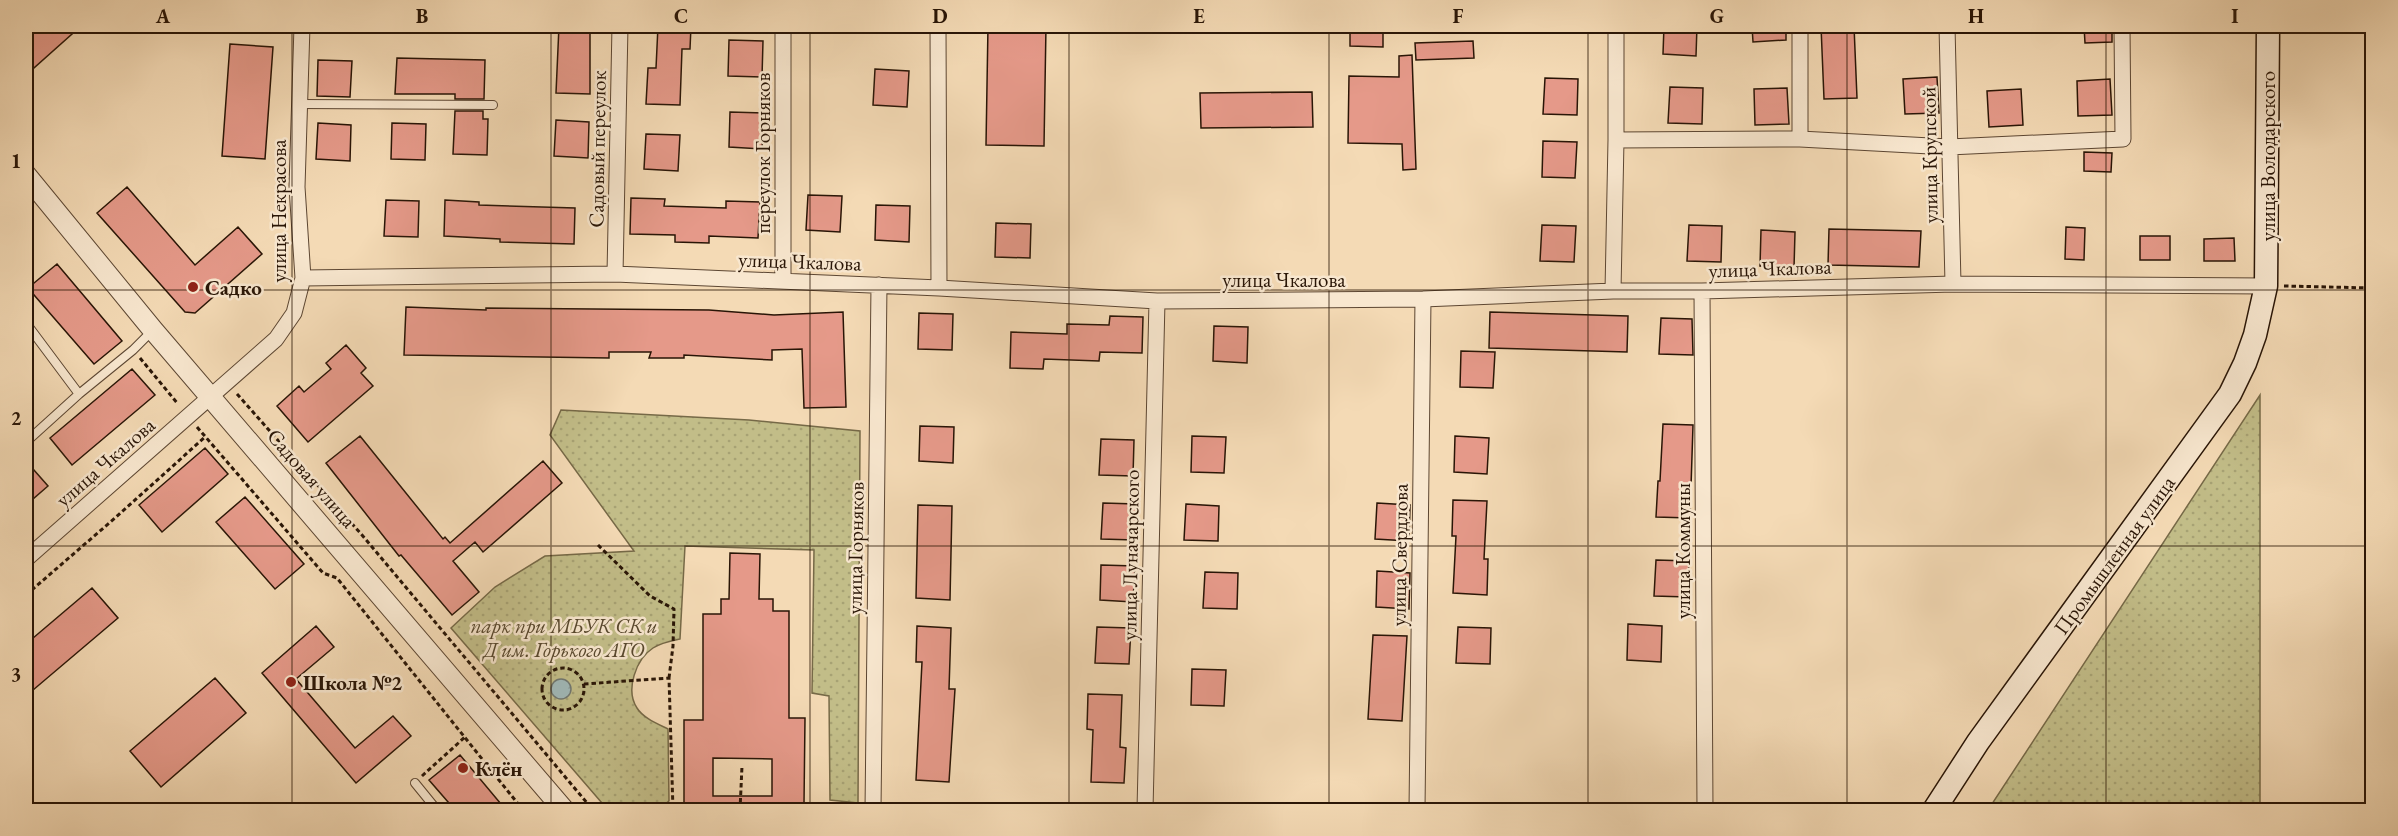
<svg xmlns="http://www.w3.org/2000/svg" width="2398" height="836" font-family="'EB Garamond',serif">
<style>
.grass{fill:url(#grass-dots);stroke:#766947;stroke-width:1.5}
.water{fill:url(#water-ripples);stroke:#707771;stroke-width:1.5}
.building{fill:#e59989;stroke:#291506;stroke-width:1.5;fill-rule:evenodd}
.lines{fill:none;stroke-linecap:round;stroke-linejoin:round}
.service-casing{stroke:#5c4632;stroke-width:10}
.minor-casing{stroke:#5c4632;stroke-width:17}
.tertiary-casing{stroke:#5c4632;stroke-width:22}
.secondary-casing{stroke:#291506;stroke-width:25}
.path{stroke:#291506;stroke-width:3;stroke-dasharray:4.5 3;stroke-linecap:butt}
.service{stroke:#f8e7cf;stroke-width:8}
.minor{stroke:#f8e7cf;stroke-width:15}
.tertiary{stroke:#f8e7cf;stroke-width:20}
.secondary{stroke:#f8e7cf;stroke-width:22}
.grid{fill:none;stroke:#291506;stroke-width:1.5;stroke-opacity:0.55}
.poi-dot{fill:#8f2418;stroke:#f8e7cf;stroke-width:2}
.labels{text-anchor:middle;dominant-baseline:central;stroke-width:5;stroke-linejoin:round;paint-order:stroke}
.street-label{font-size:21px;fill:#291506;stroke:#f8e7cf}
.poi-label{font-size:21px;font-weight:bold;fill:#291506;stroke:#f8e7cf;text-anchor:start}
.park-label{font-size:21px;font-style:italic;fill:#57472d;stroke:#f8e7cf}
.neatline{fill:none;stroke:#291506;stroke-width:2}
.grid-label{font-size:20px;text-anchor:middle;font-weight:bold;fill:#291506}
</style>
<defs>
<pattern id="grass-dots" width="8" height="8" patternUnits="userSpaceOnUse" patternTransform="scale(1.5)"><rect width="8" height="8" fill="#c2bd88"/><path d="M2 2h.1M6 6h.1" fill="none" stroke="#a7a274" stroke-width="1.8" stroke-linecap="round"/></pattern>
<pattern id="water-ripples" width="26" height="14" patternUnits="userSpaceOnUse" patternTransform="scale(1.5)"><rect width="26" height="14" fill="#a0b8b8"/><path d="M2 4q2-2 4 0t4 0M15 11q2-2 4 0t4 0" fill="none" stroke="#8a9d9d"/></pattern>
</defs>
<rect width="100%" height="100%" fill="#f4dab5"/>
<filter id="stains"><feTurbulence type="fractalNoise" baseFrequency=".00333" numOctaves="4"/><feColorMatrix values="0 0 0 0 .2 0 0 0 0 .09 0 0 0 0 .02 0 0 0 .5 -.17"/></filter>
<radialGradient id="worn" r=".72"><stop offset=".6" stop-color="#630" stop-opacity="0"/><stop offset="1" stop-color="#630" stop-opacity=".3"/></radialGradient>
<path class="grass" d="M2260,395V810H1988Z
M561,410L749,420L860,431L858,803L830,800L829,696L812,693L814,550L685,546L680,639C670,641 662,642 653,648C636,659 625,690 637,708C643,718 658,724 668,729L669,801L657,810H608L451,628L495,587L545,556L634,551L550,435Z"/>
<path class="water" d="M551 689a10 10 0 1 1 20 0a10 10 0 1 1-20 0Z"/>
<path class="building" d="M26,26H81L26,75Z
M559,26H590V94L556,93Z
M658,26H691L690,49H682L680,105L646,104L648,68H656Z
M988,26H1046L1044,146L986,145Z
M1350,26H1383V47L1350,46Z
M1664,26H1697L1696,56L1663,54Z
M1752,26H1786V40L1753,42Z
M1821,26H1854L1857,98L1824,99Z
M2084,26H2112V42L2085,43Z
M729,40L763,41L762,77L728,76Z
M1473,41L1474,58L1416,60L1415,43Z
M230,44L273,47L265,159L222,156Z
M1412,55L1416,169L1403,170L1402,144L1348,143L1349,76L1399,77V56Z
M397,58L485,60L484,99H455V94H395Z
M318,60L352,61L350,97L317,96Z
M875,69L909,71L907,107L873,105Z
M1937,77L1939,113L1905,114L1903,79Z
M1545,78L1578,79L1577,115L1543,114Z
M2110,79L2112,115L2078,116L2077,81Z
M1670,87L1703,88L1702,124L1668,123Z
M1787,88L1789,124L1755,125L1754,89Z
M2021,89L2023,125L1989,127L1987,91Z
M1312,92L1313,127L1201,128L1200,93Z
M455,111H483V119H488L487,155L453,154Z
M730,112L764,113L762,149L729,147Z
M556,120L589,122L588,158L554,156Z
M318,123L351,125L350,161L316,159Z
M392,123L426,124L425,160L391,159Z
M646,134L680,135L678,171L644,169Z
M1543,141L1577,142L1575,178L1542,177Z
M2084,152L2112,153L2111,172L2084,171Z
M127,187L195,265L238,227L262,254L195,313L185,312L97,213Z
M808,195L842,196L840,232L806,230Z
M631,198L665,199L664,206L726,208V201L760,202L758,238L709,236V243L675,242V235L630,234Z
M386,200L419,201L418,237L384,236Z
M445,200L479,202V205L575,208L574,244L500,242V239L444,236Z
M876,205L910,206L909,242L875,240Z
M996,223L1031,224L1030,258L995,257Z
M1542,225L1576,226L1574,262L1540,261Z
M1689,225L1722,226L1721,262L1687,261Z
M2066,227L2085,228L2084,260L2065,259Z
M1829,229L1921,231L1919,267L1828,265Z
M1761,230L1795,232L1794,268L1760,266Z
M2140,236H2170V260H2140Z
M2234,238L2235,261H2204V239Z
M57,264L122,341L94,364L28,288Z
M406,307L486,310V308L709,310L774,315L843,312L846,407L804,408L802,349L772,350V360L684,355V358H649L651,352H609V358L404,355Z
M1490,312L1628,316L1627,352L1489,348Z
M919,313L953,314L952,350L918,349Z
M1110,316L1143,317L1142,353L1100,352L1099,361L1044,359L1043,369L1010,368L1011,332L1067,334V324L1109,325Z
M1661,318L1692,319L1693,355L1659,354Z
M1214,326L1248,327L1247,363L1213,361Z
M346,345L366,368L361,373L373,386L308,442L277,406L299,386L304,392L331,369L326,363Z
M1461,351L1495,352L1493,388L1460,387Z
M132,369L155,395L72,465L50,438Z
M1663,424L1693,425L1690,518L1656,517L1658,481H1660Z
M920,426L954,427L953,463L919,461Z
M360,436L443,539L445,537L450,543L543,461L562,483L483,552L475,542L453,561L479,592L452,615L401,555L399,556L326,463Z
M1192,436L1226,437L1224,473L1191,472Z
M1455,436L1489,438L1487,474L1454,472Z
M1101,439L1134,440L1133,476L1099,475Z
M205,448L228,474L162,532L139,505Z
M26,461L48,486L26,505Z
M245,497L304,564L275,589L216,522Z
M1453,500L1487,501L1484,559H1488L1487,595L1453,593L1456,536H1452Z
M1103,503L1136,504L1135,540L1101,539Z
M1377,503L1410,505L1409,541L1375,539Z
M1186,504L1219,506L1218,541L1184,540Z
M918,505L952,506L950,600L916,598Z
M730,553L760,554L759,599H773V611H789V718H805L804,804H778V810H708V805H684V720H703V614H721V599H729ZM713,758L772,759V796H713Z
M1656,560L1689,561L1688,597L1654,596Z
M1101,565L1135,566L1133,602L1100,600Z
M1377,571L1410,573L1409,609L1376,607Z
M1205,572L1238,573L1237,609L1203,608Z
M92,588L118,618L26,696V644Z
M1628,624L1662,626L1661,662L1627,660Z
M316,626L334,647L296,679L355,748L393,716L411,736L356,783L262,673Z
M917,626L951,628L949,689H955L949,782L916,780L922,662H916Z
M1097,627L1131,628L1129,664L1095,663Z
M1458,627L1491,628L1490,664L1456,663Z
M1373,635L1407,636L1402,721L1368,719Z
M1192,669L1226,670L1224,706L1191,705Z
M215,678L246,713L161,787L130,751Z
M1088,694L1122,695L1120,747L1126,748L1124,783L1091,782L1093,730L1087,729Z
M460,755L506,810H455L429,780Z"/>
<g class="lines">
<g class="service-casing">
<path id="service" d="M300,104L493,105
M26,323L79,394
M26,442L79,394L133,350L152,331
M415,783L437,810"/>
</g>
<g class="minor-casing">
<path id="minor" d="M938,26L939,288
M1947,26L1953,284
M1800,139V26
M1616,140L1800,139L1949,147L2123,139L2122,26
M615,274L620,26
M303,278L615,274L939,288L1157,301L1423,299L1613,291H1702L1953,284L2266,286
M783,281V26
M1613,291L1616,140V26
M1702,291L1705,810
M26,559L276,339L294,313L303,278L297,187L302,26
M873,810L879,285
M1145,810L1157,301
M1417,810L1423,299"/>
</g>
<g class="tertiary-casing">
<path id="tertiary" d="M26,175L153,330L564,810"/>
</g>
<g class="secondary-casing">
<path id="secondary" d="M1934,810L1978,742L2230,394L2245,363L2255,335L2266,286L2268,26"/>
</g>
<path class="path" d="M2284,286L2372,288
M140,358L178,404
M237,394L362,535L593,810
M197,427L323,573L337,578L523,810
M598,545L650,596L674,609L673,646L669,678
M26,595L115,518L205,437
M542 689a21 21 0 1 1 42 0a21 21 0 1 1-42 0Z
M584,684L669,678L673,810
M422,776L465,737
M740,810L742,766"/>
<use href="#service" class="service"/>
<use href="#minor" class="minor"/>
<use href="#tertiary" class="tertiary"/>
<use href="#secondary" class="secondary"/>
</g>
<path class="grid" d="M292,26V810M551,26V810M810,26V810M1069,26V810M1329,26V810M1588,26V810M1847,26V810M2106,26V810M26,290H2372M26,546H2372"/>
<g class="poi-dot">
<circle cx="193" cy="287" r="6"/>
<circle cx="291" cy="682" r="6"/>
<circle cx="463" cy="768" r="6"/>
</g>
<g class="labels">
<g class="street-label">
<text transform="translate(597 149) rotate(-89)">Садовый переулок</text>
<text transform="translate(762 153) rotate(-90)">переулок Горняков</text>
<text transform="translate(1929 155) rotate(-91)">улица Крупской</text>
<text transform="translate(2267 156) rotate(-90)">улица Володарского</text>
<text transform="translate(278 211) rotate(-90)">улица Некрасова</text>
<text transform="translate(800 261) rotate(2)">улица Чкалова</text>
<text transform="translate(1770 268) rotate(-2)">улица Чкалова</text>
<text x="1284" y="279">улица Чкалова</text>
<text transform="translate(105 462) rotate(-41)">улица Чкалова</text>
<text transform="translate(312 478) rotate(49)">Садовая улица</text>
<text transform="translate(855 548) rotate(-89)">улица Горняков</text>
<text transform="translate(1682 551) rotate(-90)">улица Коммуны</text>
<text transform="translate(1130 555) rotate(-89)">улица Луначарского</text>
<text transform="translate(1399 555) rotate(-89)">улица Свердлова</text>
<text transform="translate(2114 555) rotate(-54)">Промышленная улица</text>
</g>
<g class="poi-label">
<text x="205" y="287">Садко</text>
<text x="303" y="682">Школа №2</text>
<text x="475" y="768">Клён</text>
</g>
<g class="park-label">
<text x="564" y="625">парк при МБУК СК и<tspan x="564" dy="24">Д им. Горького АГО</tspan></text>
</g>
</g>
<rect width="2398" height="836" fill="none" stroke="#f4dab5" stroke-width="66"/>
<rect x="33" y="33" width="2332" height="770" class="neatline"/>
<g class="grid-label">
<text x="163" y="23">A</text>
<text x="422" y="23">B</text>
<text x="681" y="23">C</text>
<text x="940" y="23">D</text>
<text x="1199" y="23">E</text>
<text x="1458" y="23">F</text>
<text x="1717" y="23">G</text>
<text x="1976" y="23">H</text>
<text x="2235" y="23">I</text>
<text x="16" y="168">1</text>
<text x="16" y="425">2</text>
<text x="16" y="681">3</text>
</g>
<rect width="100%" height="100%" filter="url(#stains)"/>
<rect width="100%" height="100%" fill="url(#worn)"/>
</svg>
